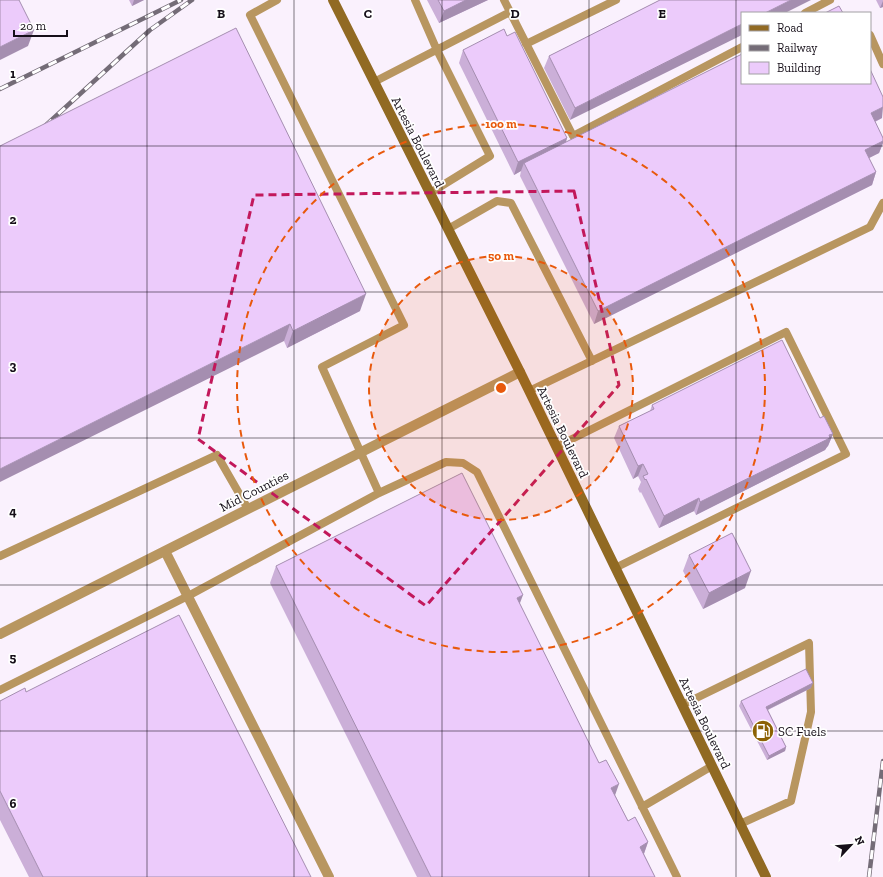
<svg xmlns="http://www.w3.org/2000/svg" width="883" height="877" font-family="'Zilla Slab',serif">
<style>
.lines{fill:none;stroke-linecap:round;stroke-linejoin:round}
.lane{stroke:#b89660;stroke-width:8}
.street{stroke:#b89660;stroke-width:10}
.secondary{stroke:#916a23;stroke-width:10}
.rail-casing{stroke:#746c77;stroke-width:4.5}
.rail{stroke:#fff;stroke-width:3;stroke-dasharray:9;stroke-linecap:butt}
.wall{fill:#cbafd8}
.shaded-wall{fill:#a58eb0}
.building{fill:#eccbfb;stroke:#a58eb0}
.marked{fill:none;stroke:#c2185b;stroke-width:3;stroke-dasharray:8 5;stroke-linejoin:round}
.grid{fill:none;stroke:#160f19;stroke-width:1;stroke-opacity:0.55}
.ring{fill:none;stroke:#e8590c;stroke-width:2;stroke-dasharray:7 5}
.labels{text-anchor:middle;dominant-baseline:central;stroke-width:3.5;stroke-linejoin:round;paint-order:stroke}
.street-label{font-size:13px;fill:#160f19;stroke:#fff}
.poi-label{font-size:13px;fill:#160f19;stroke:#fff;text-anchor:start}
.grid-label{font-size:13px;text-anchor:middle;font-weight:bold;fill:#160f19;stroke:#fff;stroke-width:3.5;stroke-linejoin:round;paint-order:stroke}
.centre{fill:#e8590c;stroke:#fff;stroke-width:2}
.ring-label{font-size:12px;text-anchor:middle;font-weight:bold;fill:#e8590c;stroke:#fff;stroke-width:3.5;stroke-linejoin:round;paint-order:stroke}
</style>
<rect width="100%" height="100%" fill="#faf1fd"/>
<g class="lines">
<path class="lane" d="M277,0L250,15L404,325L322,367L379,493L446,462L463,463L477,472L677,877
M415,0L436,48L490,156L430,193
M504,0L573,136L742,47
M805,13L830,0
M870,35L883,64
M526,44L616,0
M374,82L510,12
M448,229L497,201L511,203L592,361
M529,391L870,227L883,203
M556,447L786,332L846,454L615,568
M0,556L217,455L248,509
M0,690L188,596L379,493
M682,705L809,643L811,712L791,801L740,824
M642,807L712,766"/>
<path class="street" d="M165,551L329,877
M0,634L520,372"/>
<path class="secondary" d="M333,0L520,372L766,877"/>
<g class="rail-casing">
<path id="rail" d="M0,89L181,0
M45,126L150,30L192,0
M869,877L883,761"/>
</g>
<use href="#rail" class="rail"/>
</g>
<path class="wall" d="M129,0H144L132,6Z
M427,0H488L439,23Z
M660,0L570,120L544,68L549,56Z
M876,0H883V7L880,8Z
M507,36L567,138L566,142L882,118L875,122L883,138V143L879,153L869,158L876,172L872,185L594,324L520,176L521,171L514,175L459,63L463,50Z
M0,146L360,311L287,348L284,341Z
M652,405L820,418L833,434L828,446L827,447L825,450L696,515L694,511L659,528L641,492L640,493L638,489L641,482L638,476L633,479L614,438L619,426L650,411Z
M689,555L745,588L703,609L683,571Z
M276,566L520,605L628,821L648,842L644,854L655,877H417L270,583Z
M811,688L768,710L786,747L785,751L767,760L739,706L741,701Z
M26,692L311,877H29L0,820V701Z"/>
<path class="shaded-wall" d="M134,0H144L132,6Z
M466,0H488L439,23L444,11Z
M791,0H811L785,13H765Z
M883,1V7L880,8Z
M742,24V35L570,120L575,108Z
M34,30L28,46L0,60V47Z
M883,107L882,118L866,126L871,113Z
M567,138L563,151L524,163L521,171L514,175L518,162Z
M883,141V143L879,153L861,162L865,150Z
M876,172L872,185L594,324L598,311Z
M366,294L360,311L287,348L293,331Z
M290,324L284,341L0,482V469Z
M833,434L828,446L827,447L825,450L696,515L700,502Z
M643,464L638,476L633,479L638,466Z
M699,498L694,511L659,528L664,516Z
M751,571L745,588L703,609L709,593Z
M523,595L517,611V598Z
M813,683L811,688L765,711L766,707Z
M786,747L785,751L767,760L769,756Z
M619,784L613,801L611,788Z
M648,842L642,859L640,847Z"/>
<path class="building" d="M0,0H19L34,30L0,47Z
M438,0H466L444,11Z
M660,0H791L765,13H742V24L575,108L549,56Z
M839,6L843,13H825Z
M236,28L366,294L293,331L290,324L0,469V146Z
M504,29L507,36L515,32L567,138L518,162L463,50Z
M742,54V83H870V69L883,97V107L871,113L883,138V141L865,150L876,172L598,311L524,163Z
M782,340L820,418L824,416L833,434L829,435L830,438L700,502L699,498L664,516L646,479L645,480L643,476L648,474L643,464L638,466L619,426L654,409L652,405Z
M462,473L523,595L517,598L599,763L606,760L619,784L611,788L628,821L635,817L648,842L640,847L655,877H431L276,566Z
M732,533L751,571L709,593L689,555Z
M179,615L311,877H43L0,791V701L25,688L26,692Z
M806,669L813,683L766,707L786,747L769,756L741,701Z"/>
<path class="marked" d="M574,191L619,385L426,606L198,439L254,195Z"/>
<path class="grid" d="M147,0V877M294,0V877M442,0V877M589,0V877M736,0V877M0,146H883M0,292H883M0,438H883M0,585H883M0,731H883"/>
<circle cx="501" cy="388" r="132" fill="#e8590c" fill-opacity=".12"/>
<g class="ring">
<circle cx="501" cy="388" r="132"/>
<circle cx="501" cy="388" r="264"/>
</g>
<defs>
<g id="fuel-disc" transform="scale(1.15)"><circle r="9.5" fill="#8c6204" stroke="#fff"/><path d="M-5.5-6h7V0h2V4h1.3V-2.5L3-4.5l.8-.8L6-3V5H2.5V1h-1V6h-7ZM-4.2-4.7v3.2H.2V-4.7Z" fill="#fff"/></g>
</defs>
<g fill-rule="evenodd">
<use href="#fuel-disc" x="763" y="731"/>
</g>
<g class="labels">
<g class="street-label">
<text transform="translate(418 142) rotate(63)">Artesia Boulevard</text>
<text transform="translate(563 432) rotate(64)">Artesia Boulevard</text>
<text transform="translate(254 491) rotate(-27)">Mid Counties</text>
<text transform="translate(705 723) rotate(64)">Artesia Boulevard</text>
</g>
<g class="poi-label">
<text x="778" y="731">SC Fuels</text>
</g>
</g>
<g class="grid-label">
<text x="221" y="18">B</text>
<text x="368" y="18">C</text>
<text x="515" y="18">D</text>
<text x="662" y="18">E</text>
<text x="13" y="78">1</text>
<text x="13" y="224">2</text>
<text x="13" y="370">3</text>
<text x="13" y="516">4</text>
<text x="13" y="662">5</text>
<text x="13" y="808">6</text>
</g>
<circle cx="501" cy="388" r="6" class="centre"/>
<g class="ring-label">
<text x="501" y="128">100 m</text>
<text x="501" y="260">50 m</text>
</g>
<rect x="741" y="12" width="130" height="72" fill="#ffffff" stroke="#a29fa3"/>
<rect x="749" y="25" width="20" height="6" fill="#916a23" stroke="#a29fa3"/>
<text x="777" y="32" font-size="12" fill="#160f19">Road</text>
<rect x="749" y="45" width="20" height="6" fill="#746c77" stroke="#a29fa3"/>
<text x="777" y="52" font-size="12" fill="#160f19">Railway</text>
<rect x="749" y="62" width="20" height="12" fill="#eccbfb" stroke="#a29fa3"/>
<text x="777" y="72" font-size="12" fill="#160f19">Building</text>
<g transform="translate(851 845) rotate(64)" stroke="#ffffff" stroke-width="3" paint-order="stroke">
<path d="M0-3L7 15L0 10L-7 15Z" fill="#160f19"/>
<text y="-6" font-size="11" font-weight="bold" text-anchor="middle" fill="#160f19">N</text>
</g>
<path d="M14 30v6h53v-6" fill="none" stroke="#160f19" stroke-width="2"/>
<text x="20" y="30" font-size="12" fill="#160f19" stroke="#ffffff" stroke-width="3" paint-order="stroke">20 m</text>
</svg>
